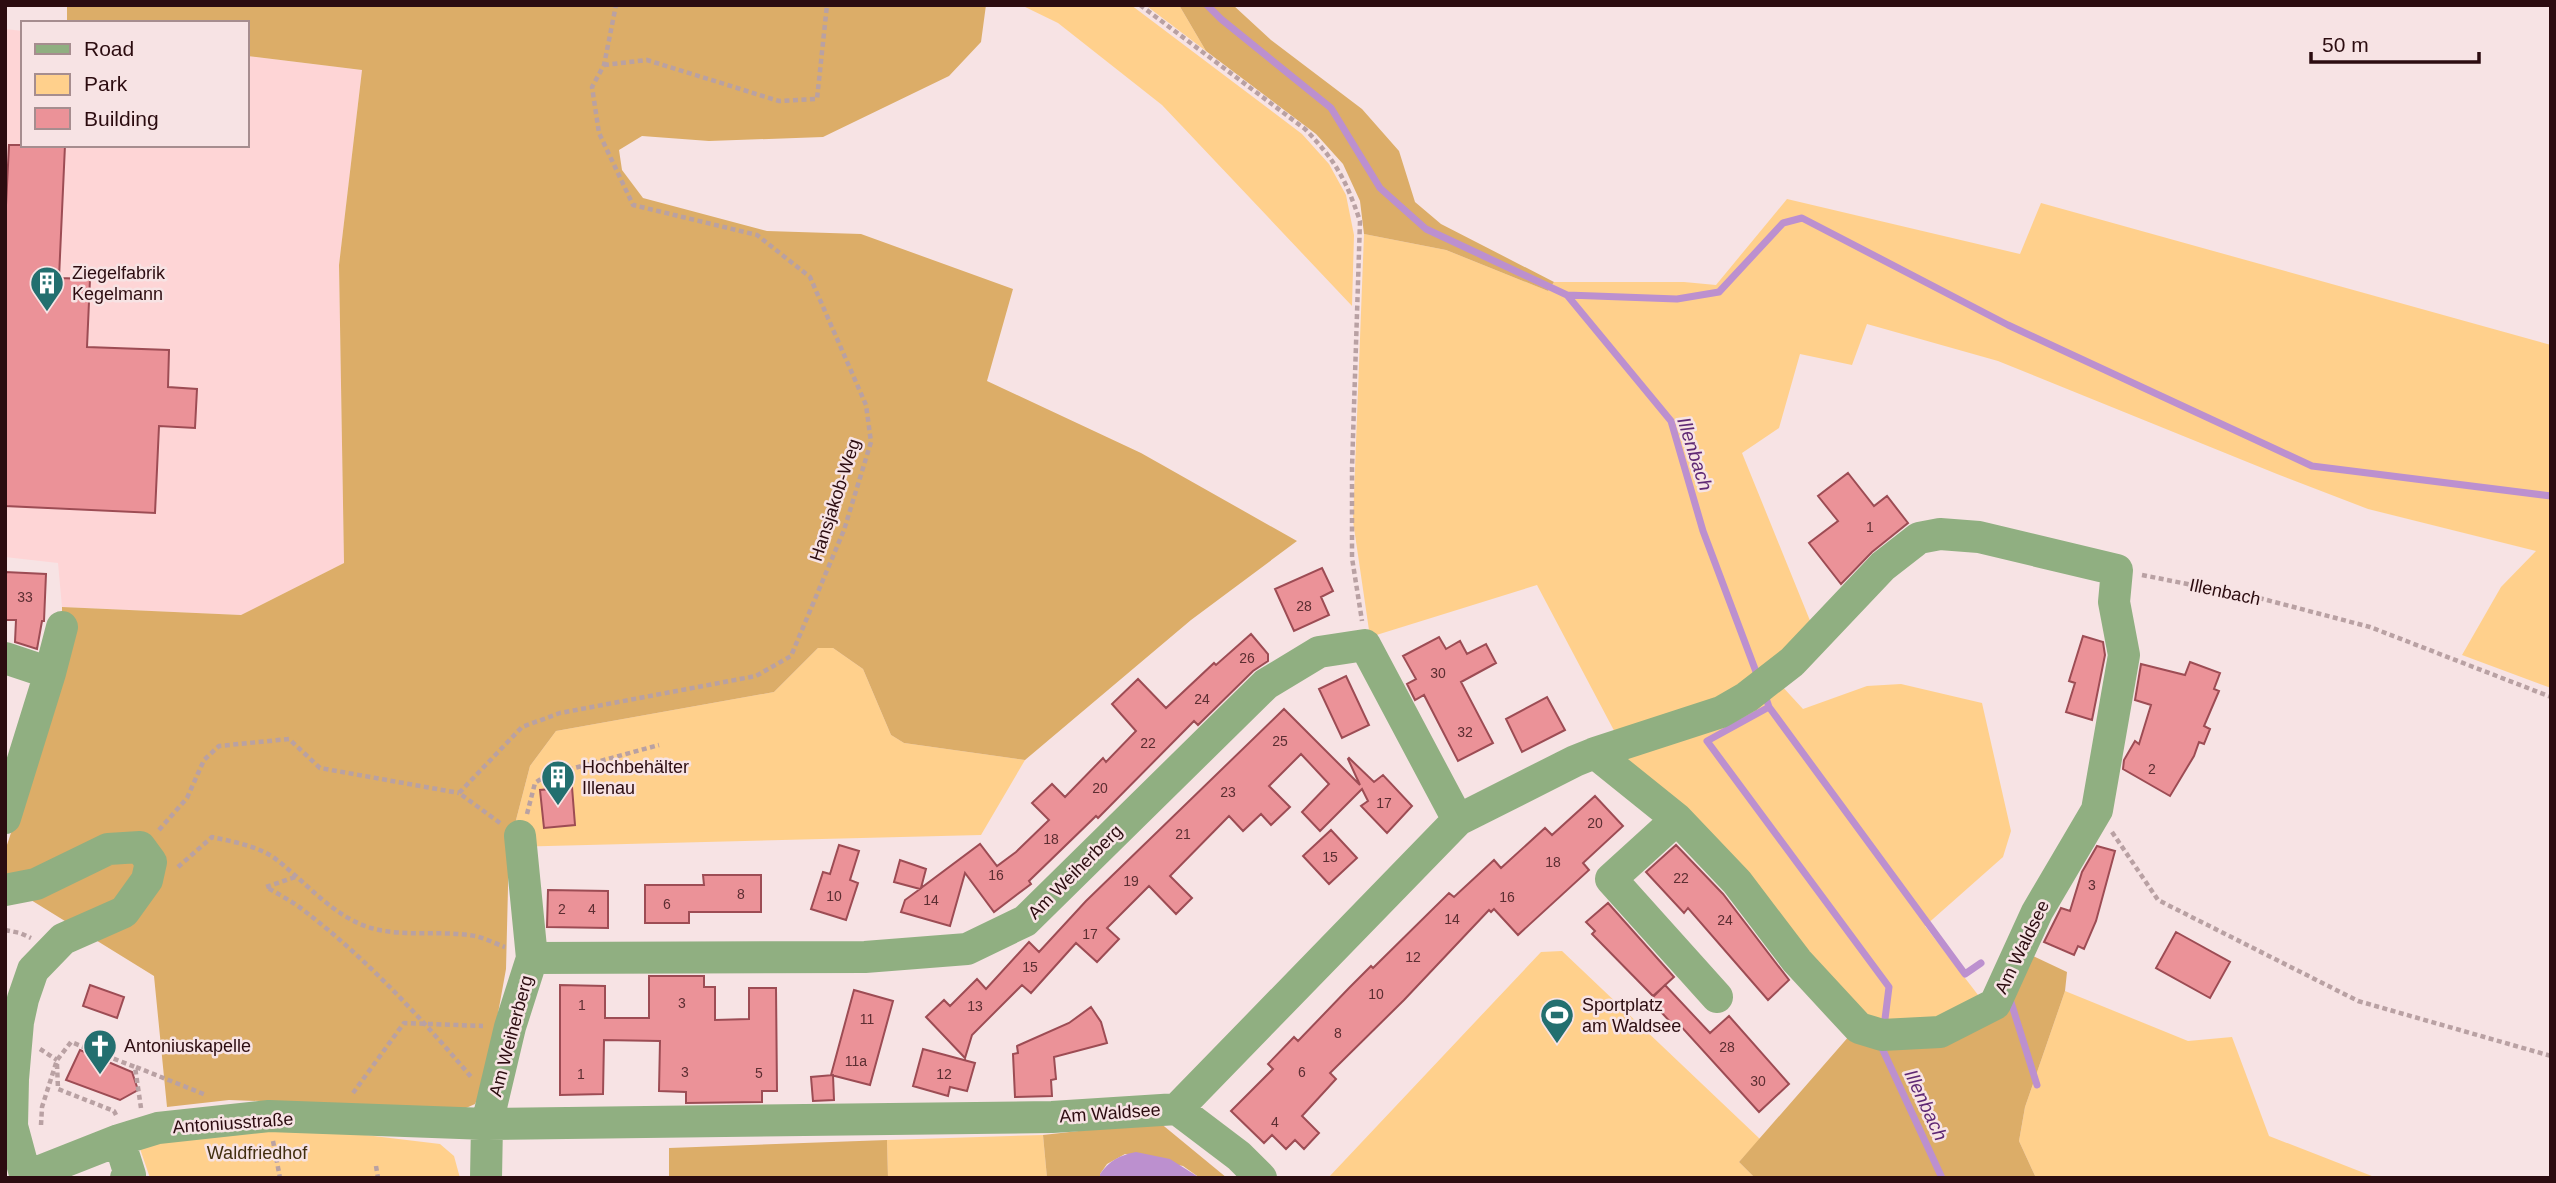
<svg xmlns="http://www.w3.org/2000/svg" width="2556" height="1183" font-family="Helvetica,sans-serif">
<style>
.built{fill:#fed5d6}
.green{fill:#ffd08c}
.forest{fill:#dcad68}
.water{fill:#bc90cf}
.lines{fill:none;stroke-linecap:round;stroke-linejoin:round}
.stream{stroke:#bc90cf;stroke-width:7}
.building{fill:#eb9298;stroke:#9d4c54;stroke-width:2}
.path{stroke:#b9a1a3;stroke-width:4.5;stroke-dasharray:5 3.5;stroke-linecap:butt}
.minor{stroke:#90af81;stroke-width:32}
.labels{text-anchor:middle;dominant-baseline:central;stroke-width:5;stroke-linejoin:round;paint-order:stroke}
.number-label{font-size:14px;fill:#5c2e32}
.poi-label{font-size:18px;fill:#2c0c10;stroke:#f7e3e4;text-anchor:start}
.street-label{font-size:18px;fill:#2c0c10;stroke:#f7e3e4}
.park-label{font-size:18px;fill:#422f10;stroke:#f7e3e4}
.water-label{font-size:19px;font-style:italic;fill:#5f2874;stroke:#f7e3e4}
</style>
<rect width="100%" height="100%" fill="#f7e3e4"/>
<path class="built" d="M5,29L23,31V145H247V56L362,70L339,265L344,563L241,615L62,607L58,563L5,557Z"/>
<path class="green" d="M1021,5H1131L1302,134L1329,164L1346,195L1354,235L1352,306L1162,105L1058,23Z
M1146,5H1179L1206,51L1148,7Z
M1787,199L2020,254L2041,203L2551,345V688L2462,655L2501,587L2536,551L2368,509L2277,474L1998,361L1867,324L1852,365L1800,354L1779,428L1742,453L1813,628L1742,695L1619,740L1537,585L1370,637L1353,521L1364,234L1446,250L1548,291L1554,282H1684L1716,285Z
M818,648H833L863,669L891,735L904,743L1025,760L981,835L509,847L530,766L556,731L774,692Z
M1780,684L1803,709L1867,686L1901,684L1982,703L2011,831L2003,857L1925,926L1985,1004L1953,1031L1864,1019L1610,759Z
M1562,951L1760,1139L1739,1162L1755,1178H1328L1541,952Z
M2065,991L2188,1041L2232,1037L2269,1136L2377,1178H2036L2019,1141L2025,1107Z
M257,1127L357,1134L440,1144L454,1156L460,1178H150L138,1143Z
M1043,1135L1047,1178H888L887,1140Z"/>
<path class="forest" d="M67,5H986L981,42L949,76L823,137L709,141L642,136L619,150L622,170L643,198L767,231L861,234L1013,289L987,381L1141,453L1297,541L1191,620L1025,760L904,743L891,735L863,669L833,648H818L774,692L556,731L530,766L509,847L506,969L486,1080L475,1104L466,1108L229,1100L167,1107L154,976L5,884V851L62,678V607L241,615L344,563L339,265L362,70L247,56V23H67Z
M1179,5H1233L1271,40L1362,109L1399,151L1415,202L1441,224L1554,282L1548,291L1446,250L1364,234L1360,201L1343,164L1316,134L1206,51Z
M2014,947L2067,972L2065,991L2025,1107L2019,1141L2036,1178H1755L1739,1162L1864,1019L1915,1036L1985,1004Z
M1159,1122L1227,1178H1200L1183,1166L1125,1154L1107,1164L1100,1174V1178H1047L1043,1135Z
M887,1140L888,1178H669V1148Z"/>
<path class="water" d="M1136,1152L1170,1159L1200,1178H1100V1174C1109,1161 1120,1155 1136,1152Z"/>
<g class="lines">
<path class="stream" d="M1207,5L1221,19L1331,108L1380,188L1426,229L1567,295L1671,421L1703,531L1758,677
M1567,295L1677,299L1719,292L1783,223L1802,218L2008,325L2312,466L2551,496
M1765,695L1769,707L1707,741L1889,987L1885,1019
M1769,707L1965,974L1981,963
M2010,999L2037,1085
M1881,1046L1942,1178"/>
</g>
<path class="building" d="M9,145H65L59,278L90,279L87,347L169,350L168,387L197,389L195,428L159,426L155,513L5,506V225Z
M1848,473L1874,506L1887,496L1908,523L1872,552L1841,584L1809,543L1838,521L1818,496Z
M1322,568L1333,591L1321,597L1329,615L1294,631L1275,589Z
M5,572L46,574L44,621H42L37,649L15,642L16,620H5Z
M1251,634L1268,654V661L1253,671L1198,725L1194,721L1098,818L1096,816L1029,881L1031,884L994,912L965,873L950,926L901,912L905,900L920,889L894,882L900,860L926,869L921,888L980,844L997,866L1016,852L1049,820L1032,803L1052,784L1065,797L1103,758L1106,762L1136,731L1112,704L1138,679L1166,708L1214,663L1216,665Z
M2083,636L2103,642L2105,655L2092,720L2066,712L2075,683L2069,681Z
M1439,637L1446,649L1460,641L1467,654L1486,644L1496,663L1461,682L1493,743L1458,761L1424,695L1415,700L1407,684L1416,679L1403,656Z
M2190,662L2220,673L2214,689L2219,691L2204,726L2210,729L2204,744L2199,742L2194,756L2170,796L2123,769L2124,760L2135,741L2139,744L2151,705L2135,700L2141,664L2185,675Z
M1346,676L1369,725L1342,738L1319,689Z
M1547,697L1565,730L1522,752L1506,719Z
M1284,709L1360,785L1348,759L1349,758L1374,782L1383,775L1412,806L1387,833L1361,806L1368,801L1362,789L1320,831L1302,812L1329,784L1301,754L1269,786L1290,807L1271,825L1261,814L1243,831L1229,816L1170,876L1192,898L1176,914L1149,886L1107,928L1119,939L1097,962L1076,943L1031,993L1022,985L972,1035L965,1058L926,1017L944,1000L950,1006L977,979L986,989L1029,942L1039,952L1086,901Z
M572,787L575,825L544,828L540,790Z
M1595,796L1623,826L1583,863L1589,870L1518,935L1494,909L1491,912L1489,910L1404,1000L1330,1073L1336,1079L1302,1116L1319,1133L1304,1149L1295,1140L1286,1149L1272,1135L1264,1143L1231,1111L1273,1069L1268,1064L1294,1037L1298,1041L1349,988L1371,966L1373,968L1449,893L1454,897L1494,860L1501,868L1545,828L1552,835Z
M1331,830L1357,858L1329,884L1303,856Z
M839,845L859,851L850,880L858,883L846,920L811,909L823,872L830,874Z
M1676,845L1723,894L1789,980L1768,1000L1688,908L1684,913L1646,872Z
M2097,846L2115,851L2096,921L2084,949L2078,946L2074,955L2044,942L2061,908L2070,911L2082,872Z
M703,875H761V912H689V923H645V885H704Z
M548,890L608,891V928L547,927Z
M1608,903L1674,977L1653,996L1592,934L1595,931L1586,922Z
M2176,932L2230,962L2210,998L2156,968Z
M649,976H704V987H715V1020L749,1019V988H776L777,1091H762V1102L686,1103V1092L659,1091L660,1041L604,1040L603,1094L560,1095V985L605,986V1018H649Z
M90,985L124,997L117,1018L83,1006Z
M1665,985L1710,1033L1729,1016L1789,1084L1759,1112L1678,1023L1674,1026L1650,1000Z
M854,990L893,1001L870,1085L831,1075Z
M1091,1007L1101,1022L1107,1043L1054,1057L1056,1079L1051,1080L1052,1096L1015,1097L1013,1054L1018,1053L1017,1046L1069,1023Z
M923,1049L975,1063L967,1091L950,1087L948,1096L913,1086Z
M80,1050L132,1072L138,1090L120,1100L66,1080Z
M833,1075L834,1100L813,1101L811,1077Z"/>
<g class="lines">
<path class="path" d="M1140,5L1305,129C1336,161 1346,180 1360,221L1352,468V558L1362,621
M604,65L647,60L779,101L817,99L827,5
M2142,575L2263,599L2370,627L2551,697
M527,814L535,783L545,776L659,745
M500,823L459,793L522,727L560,713L756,676L791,656L844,530L871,442L866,405L810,277L757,235L633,205L599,133L592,87L604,65L616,5
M159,830L187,798L204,760L219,746L289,739L320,768L459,793
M2112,832L2158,900L2358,1001L2551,1056
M178,867L212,837C234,842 259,846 277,860C304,881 327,909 358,923C394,940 437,929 475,936C485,938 496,944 505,947
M295,877L266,887C280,895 295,903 307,913C367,959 423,1020 472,1078
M5,930L20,933L31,938
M40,1049L57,1060
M57,1064L58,1089L114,1111L116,1115
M136,1067L206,1095
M353,1093L404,1023L483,1026
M41,1125L42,1107L57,1060L71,1042L135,1067L141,1108
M273,1141L280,1178
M376,1166L378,1178"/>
<path class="minor" d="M5,658L50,673
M5,818L50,673L62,627
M1677,819L1611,879L1717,997
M5,890L36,884L108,849L140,847L151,862L147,880L124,912L63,939L33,970L23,999L18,1022L13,1079L12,1126L26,1178
M532,958L865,957L967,949L1025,921L1266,684L1319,652L1365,645L1458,820
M1177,1109L1239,1156L1261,1178
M119,1140L130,1175L126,1178
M31,1178L43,1170L119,1140L158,1128L269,1116L487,1124L1052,1117L1177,1109L1458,820L1575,761L1595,753L1721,712L1747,697L1792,662L1883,566L1919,538L1940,534L1979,537L2117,570L2114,602L2124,655L2097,810L2037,912L1995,1004L1940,1032L1882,1035L1859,1028L1797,961L1737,882L1677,819L1595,753
M486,1178L487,1124L510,1027L532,958L520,836"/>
</g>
<defs>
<g id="building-pin" transform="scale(1.75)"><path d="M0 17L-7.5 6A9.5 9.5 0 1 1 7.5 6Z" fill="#236f6f" stroke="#f7e3e4"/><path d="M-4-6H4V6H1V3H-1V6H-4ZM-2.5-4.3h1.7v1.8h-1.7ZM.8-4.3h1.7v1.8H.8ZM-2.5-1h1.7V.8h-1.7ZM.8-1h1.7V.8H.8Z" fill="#fff"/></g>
<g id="stadium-pin" transform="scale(1.75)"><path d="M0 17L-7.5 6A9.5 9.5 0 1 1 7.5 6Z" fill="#236f6f" stroke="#f7e3e4"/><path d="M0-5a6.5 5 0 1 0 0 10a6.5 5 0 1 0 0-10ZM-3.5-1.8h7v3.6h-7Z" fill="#fff"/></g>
<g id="church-pin" transform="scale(1.75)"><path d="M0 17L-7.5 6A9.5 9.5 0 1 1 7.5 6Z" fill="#236f6f" stroke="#f7e3e4"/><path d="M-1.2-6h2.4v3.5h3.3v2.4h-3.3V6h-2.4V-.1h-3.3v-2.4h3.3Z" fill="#fff"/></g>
</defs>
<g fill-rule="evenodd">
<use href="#building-pin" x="47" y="283"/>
<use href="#building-pin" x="558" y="777"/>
<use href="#stadium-pin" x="1557" y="1015"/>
<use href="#church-pin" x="100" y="1046"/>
</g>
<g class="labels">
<g class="number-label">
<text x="1870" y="527">1</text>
<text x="25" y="597">33</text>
<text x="1304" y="606">28</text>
<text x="1247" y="658">26</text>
<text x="1438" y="673">30</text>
<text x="1202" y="699">24</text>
<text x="1465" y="732">32</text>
<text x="1280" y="741">25</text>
<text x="1148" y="743">22</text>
<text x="2152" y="769">2</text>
<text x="1100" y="788">20</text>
<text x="1228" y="792">23</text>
<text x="1384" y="803">17</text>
<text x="1595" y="823">20</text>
<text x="1183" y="834">21</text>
<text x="1051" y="839">18</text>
<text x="1330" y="857">15</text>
<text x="1553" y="862">18</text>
<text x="996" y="875">16</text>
<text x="1681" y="878">22</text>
<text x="1131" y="881">19</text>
<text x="2092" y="885">3</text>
<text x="741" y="894">8</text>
<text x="834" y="896">10</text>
<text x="1507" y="897">16</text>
<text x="931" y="900">14</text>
<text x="667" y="904">6</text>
<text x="562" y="909">2</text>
<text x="592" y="909">4</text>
<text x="1452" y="919">14</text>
<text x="1725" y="920">24</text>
<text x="1090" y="934">17</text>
<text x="1413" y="957">12</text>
<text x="1030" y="967">15</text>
<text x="1376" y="994">10</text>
<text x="682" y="1003">3</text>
<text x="582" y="1005">1</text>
<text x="975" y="1006">13</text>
<text x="867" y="1019">11</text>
<text x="1338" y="1033">8</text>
<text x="1727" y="1047">28</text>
<text x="856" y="1061">11a</text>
<text x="685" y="1072">3</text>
<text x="1302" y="1072">6</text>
<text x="759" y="1073">5</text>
<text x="581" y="1074">1</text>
<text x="944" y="1074">12</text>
<text x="1758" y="1081">30</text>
<text x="1275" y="1122">4</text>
</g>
<g class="poi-label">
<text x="72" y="273">Ziegelfabrik<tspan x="72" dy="21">Kegelmann</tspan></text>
<text x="582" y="767">Hochbehälter<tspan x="582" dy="21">Illenau</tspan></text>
<text x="1582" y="1005">Sportplatz<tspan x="1582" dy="21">am Waldsee</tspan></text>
<text x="124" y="1046">Antoniuskapelle</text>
</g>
<g class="street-label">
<text transform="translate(835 500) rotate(-72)">Hansjakob-Weg</text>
<text transform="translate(2225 592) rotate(12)">Illenbach</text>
<text transform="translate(1075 872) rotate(-45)">Am Weiherberg</text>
<text transform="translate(2022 947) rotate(-64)">Am Waldsee</text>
<text transform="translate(511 1036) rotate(-75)">Am Weiherberg</text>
<text transform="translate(1110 1113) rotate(-4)">Am Waldsee</text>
<text transform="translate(233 1123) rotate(-4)">Antoniusstraße</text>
</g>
<g class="park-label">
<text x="257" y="1153">Waldfriedhof</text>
</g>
<g class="water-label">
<text transform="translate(1695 454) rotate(72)">Illenbach</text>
<text transform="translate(1926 1105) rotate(65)">Illenbach</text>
</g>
</g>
<rect width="2556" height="1183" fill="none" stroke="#2c0c10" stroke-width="14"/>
<rect x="21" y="21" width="228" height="126" fill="#f7e3e4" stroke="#a68d8f" stroke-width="2"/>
<rect x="35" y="44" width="35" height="10" fill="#90af81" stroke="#a68d8f" stroke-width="2"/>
<text x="84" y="56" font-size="21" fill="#2c0c10">Road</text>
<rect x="35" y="74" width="35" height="21" fill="#ffd08c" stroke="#a68d8f" stroke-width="2"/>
<text x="84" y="91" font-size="21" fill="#2c0c10">Park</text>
<rect x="35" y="108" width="35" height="21" fill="#eb9298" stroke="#a68d8f" stroke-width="2"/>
<text x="84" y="126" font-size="21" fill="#2c0c10">Building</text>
<path d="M2311 52v10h168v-10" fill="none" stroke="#2c0c10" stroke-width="3.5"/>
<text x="2322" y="52" font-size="21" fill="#2c0c10" stroke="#f7e3e4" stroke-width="5" paint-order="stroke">50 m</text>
</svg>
